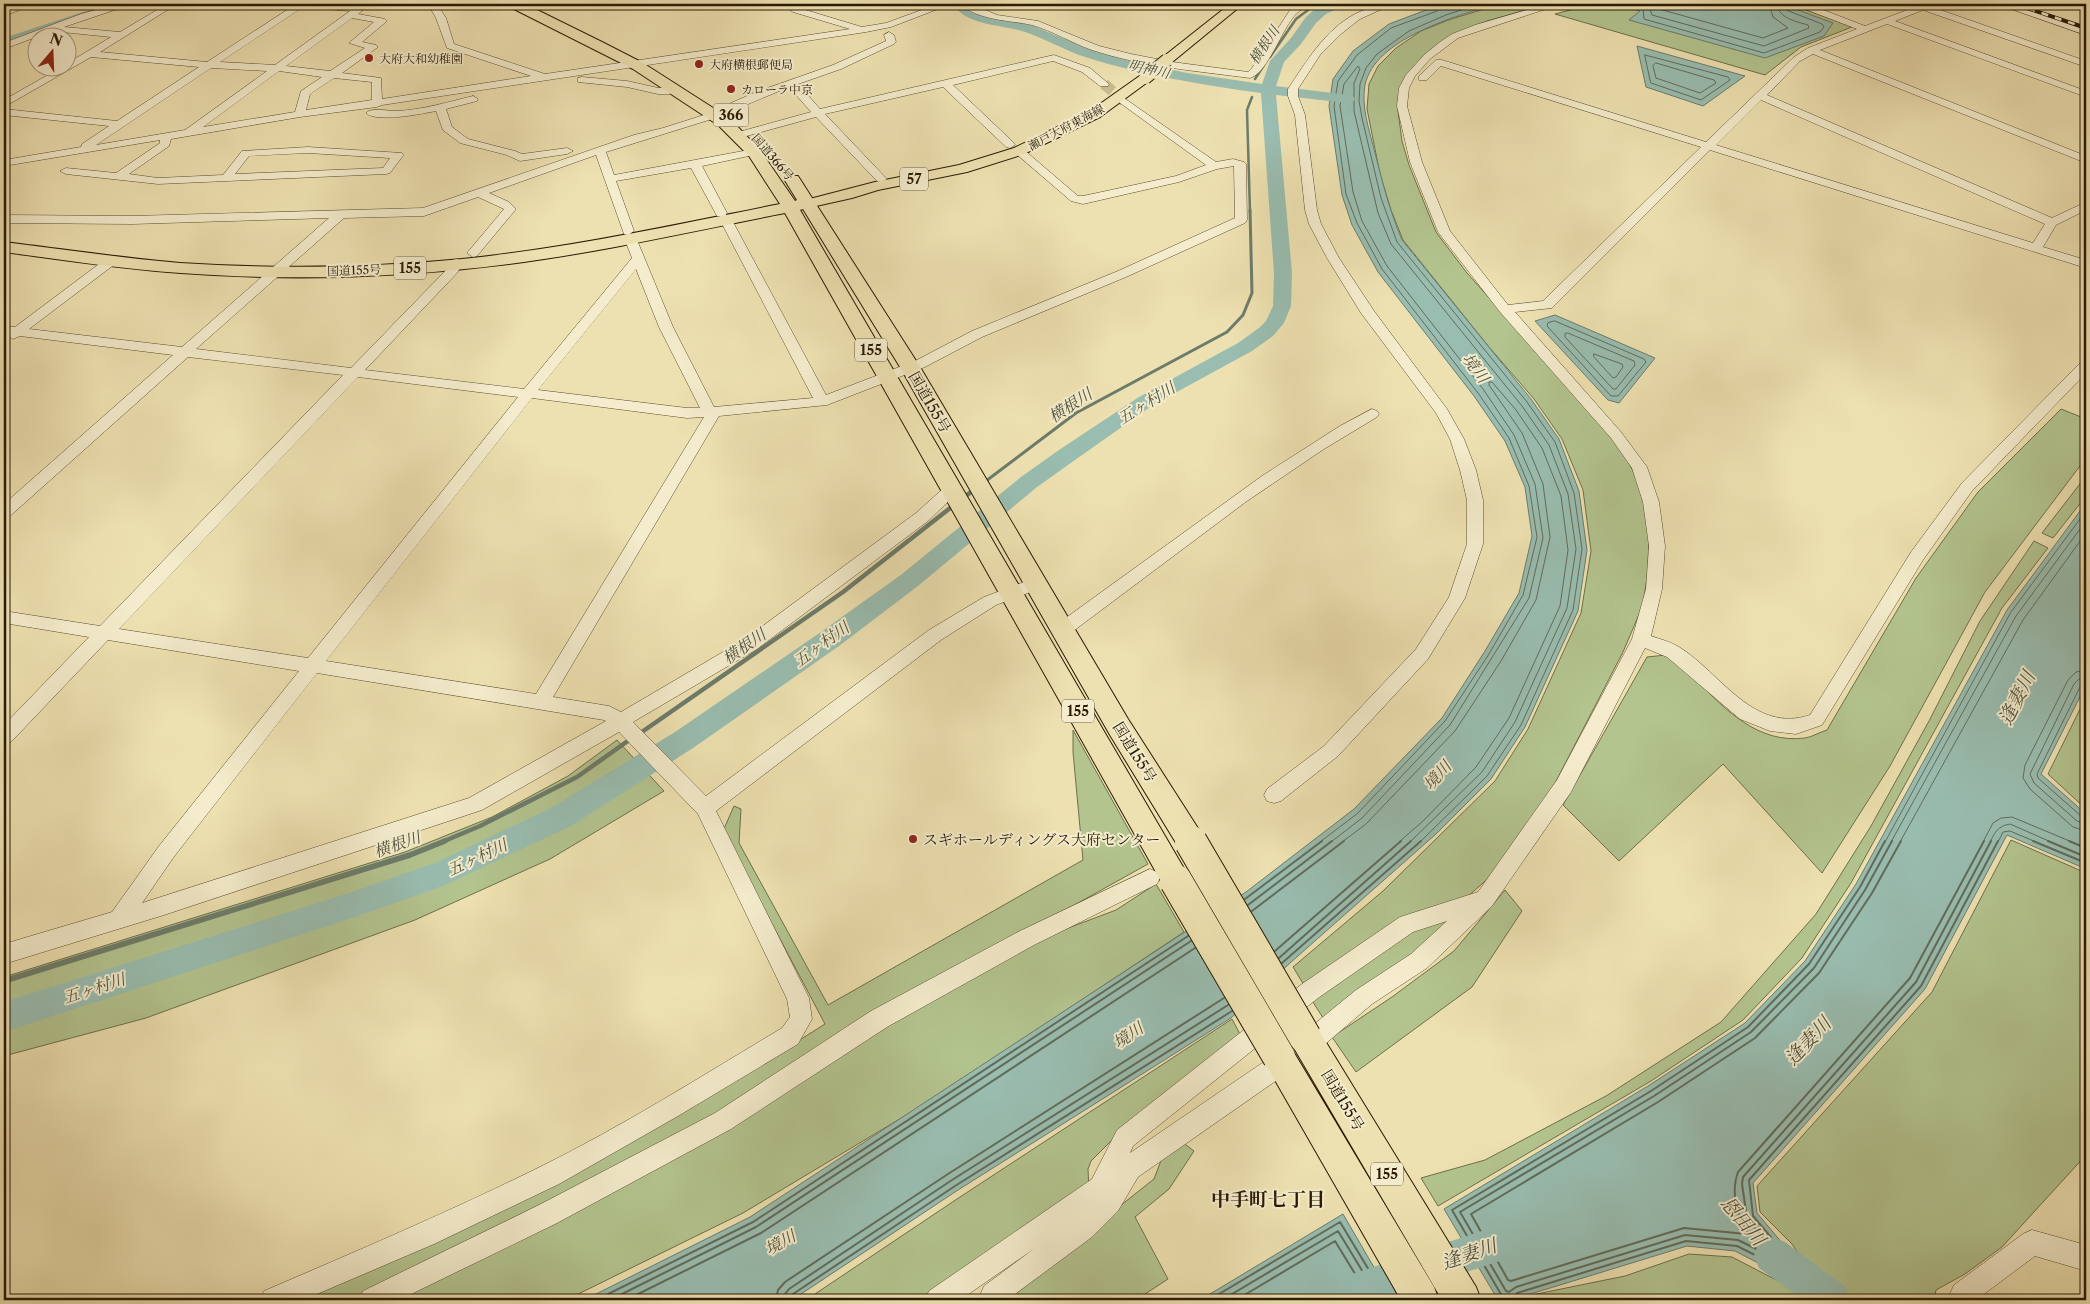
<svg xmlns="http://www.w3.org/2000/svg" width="2090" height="1304" font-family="'Libre Caslon Text','Noto Serif JP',serif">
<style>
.green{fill:#b3c48f;stroke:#6e6f4a}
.water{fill:#99bdb0;stroke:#6c7c6b}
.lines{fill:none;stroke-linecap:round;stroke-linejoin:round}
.shore-far1{stroke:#616c5a;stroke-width:1}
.shore{stroke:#616c5a;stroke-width:2}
.stream-far3{stroke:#6c7c6b;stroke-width:2.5}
.stream-far2{stroke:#6c7c6b;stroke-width:3}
.stream-far1{stroke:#6c7c6b;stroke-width:4.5}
.stream{stroke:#6c7c6b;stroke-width:5.5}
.river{fill:#99bdb0;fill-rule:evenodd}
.minor-tunnel{stroke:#c7b98e;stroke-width:11;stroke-dasharray:11 5;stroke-linecap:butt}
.minor-casing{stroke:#5a4c2f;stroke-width:1}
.major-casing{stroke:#291a04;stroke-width:2}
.highway-casing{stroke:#291a04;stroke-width:2}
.minor{fill:#f4eccc;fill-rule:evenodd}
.major{fill:#eee1b1;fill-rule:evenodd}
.highway{fill:#eee1b1;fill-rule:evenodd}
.rail-casing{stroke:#291a04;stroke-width:4}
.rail{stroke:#f4eccc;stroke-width:2.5;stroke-dasharray:7;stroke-linecap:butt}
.major-bridge-casing{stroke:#291a04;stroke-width:14;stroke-linecap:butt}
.highway-bridge-casing{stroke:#291a04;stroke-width:34;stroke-linecap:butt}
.major-bridge{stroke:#eee1b1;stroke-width:12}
.highway-bridge{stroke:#eee1b1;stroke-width:32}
.poi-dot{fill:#8f2418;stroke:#f4eccc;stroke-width:2}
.labels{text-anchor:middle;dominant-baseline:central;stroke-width:4;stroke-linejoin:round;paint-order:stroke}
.far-poi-label{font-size:12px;fill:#291a04;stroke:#f4eccc;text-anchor:start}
.far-street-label{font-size:12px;fill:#291a04;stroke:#f4eccc}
.far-water-label{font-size:14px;font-style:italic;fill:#505340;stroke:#f4eccc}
.shield{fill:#f4eccc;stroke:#665940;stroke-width:1}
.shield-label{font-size:14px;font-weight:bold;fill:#291a04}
.street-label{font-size:15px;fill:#291a04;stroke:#f4eccc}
.poi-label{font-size:15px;fill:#291a04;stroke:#f4eccc;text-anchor:start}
.water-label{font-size:16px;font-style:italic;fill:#505340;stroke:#f4eccc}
.near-water-label{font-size:19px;font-style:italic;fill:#505340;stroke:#f4eccc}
.near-neighbourhood-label{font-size:19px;font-weight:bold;fill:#291a04;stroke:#f4eccc}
</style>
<rect width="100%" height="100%" fill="#eee1b1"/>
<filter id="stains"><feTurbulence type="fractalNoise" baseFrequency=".004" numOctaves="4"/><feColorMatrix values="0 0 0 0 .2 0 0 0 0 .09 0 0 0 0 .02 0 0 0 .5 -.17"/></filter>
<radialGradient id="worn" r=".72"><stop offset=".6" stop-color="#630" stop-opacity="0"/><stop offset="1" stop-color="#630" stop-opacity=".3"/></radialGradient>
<path class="green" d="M1501,4H1547L1487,21L1457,33L1430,52L1401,89L1398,111L1402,141L1409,165L1436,232L1467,273L1603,426L1626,457L1642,489L1649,530L1648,570L1643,605L1623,652L1553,787L1491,876L1466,898L1304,985L1293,967L1383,891L1495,781L1528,729L1581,613L1591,551L1583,490L1562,439L1534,399L1489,347L1403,240L1391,210L1380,174L1367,109L1369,84L1378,66L1396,48L1421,31L1451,19Z
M1593,4H1790L1852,27L1801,47L1765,75L1555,14Z
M2061,409L2086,419V458L1985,592L1890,766L1822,873L1723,764L1619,861L1563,805L1647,657L1666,655C1676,663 1687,671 1696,680C1726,710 1758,744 1805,738C1812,737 1820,732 1827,730L1916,578L1978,492Z
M2086,476V496L2053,538L2042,533Z
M2034,541L2048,548L2002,608L1851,883L1802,958L1743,1020L1651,1081L1438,1206L1421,1178L1485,1160L1606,1096L1721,1022L1816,914L1871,826L1929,721L1980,621Z
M2086,697V809L2048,774Z
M1073,730L1148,864L879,1014L721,1117L546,1209L359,1300H301L541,1189L736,1080L825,1024L723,831L734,806L741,809L739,843L828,1005L1083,860L1073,752Z
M617,740L664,791L550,859L415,920L146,1018L4,1056V977L405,852L492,817L568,776Z
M2011,840L2086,873V1155L2002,1247L1965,1274L1936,1290L1934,1300H1847L1816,1280L1792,1244L1760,1212L1757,1186L1932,992Z
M1156,884L1184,932L928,1102L743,1213L566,1300H384L636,1173L882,1023L1026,944L1116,910Z
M1505,890L1522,911L1472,987L1356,1072L1332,1037L1392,997L1454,951Z
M1455,917L1458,922L1325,1021L1311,999L1412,930Z
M1232,1019L1242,1038L1121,1131L1091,1161L1088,1169L1089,1191L924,1300H806L960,1197Z
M1182,1142L1194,1151L1169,1189L1135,1217L1168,1279L1136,1300H1001L1154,1179L1162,1158Z
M1689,1254L1732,1257L1815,1300L1512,1299L1625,1276Z"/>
<path class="water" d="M1442,4H1496C1457,16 1375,38 1365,85C1361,106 1369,129 1374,149C1382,180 1389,210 1402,240L1531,399L1559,439L1579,491L1587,550L1578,611L1525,727L1491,779L1436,834L1290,963L1231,1018L958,1190L792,1300H584L750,1217L1246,892L1354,809L1442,718L1485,651L1519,593L1532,536L1525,487L1505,441L1474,396L1378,272L1352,225L1342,195L1329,106L1333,79L1353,51L1389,24Z
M1615,4H1782L1833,23L1824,36L1765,58L1629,20L1640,11Z
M1637,46L1745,76L1703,106L1646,87Z
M1555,315L1655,358L1619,403L1608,400L1535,321Z
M2086,503V685L2041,774L2086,814V869L2007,835L1925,989L1753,1183L1757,1213L1804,1269L1793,1281L1735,1251L1687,1246L1511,1300H1498L1444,1209L1648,1086L1745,1023L1805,961L1856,884L2007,610Z
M1343,1214L1393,1300H1200Z"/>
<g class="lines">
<path class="shore-far1" d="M1634,4L1643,8L1644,19L1764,53L1820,32L1824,27L1822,24L1786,10L1783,4
M1648,4L1652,15L1764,46L1809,28L1808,25C1795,21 1780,19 1776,4
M1657,4L1659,9L1763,38L1788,28L1773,17L1769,4
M1645,55L1728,77L1730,80L1701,100L1651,83Z
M1656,63L1714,80L1716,83L1700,93L1656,78L1653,66Z
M1555,321L1644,359L1646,362L1618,396H1611L1547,326L1548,323Z
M1568,333L1634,361L1635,365L1616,389H1613L1565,337V334Z
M1594,354L1622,364L1623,367L1616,377L1613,378L1594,357Z
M2086,670L2076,672L2068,680L2025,765L2023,778L2030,789L2073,827L2086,831
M2086,678L2079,679L2074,684L2030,774L2034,783L2077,821L2086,824
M2086,684L2080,687L2037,774L2038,778L2081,816L2086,817
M1320,842L1358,813L1445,721L1489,654L1523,595L1537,537L1529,486L1509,438L1478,393L1382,269L1357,223L1346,194L1334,106L1338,81L1357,55L1391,28L1437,11L1440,4
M1331,842L1362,818L1450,725L1529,598L1543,538L1535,484L1514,435L1483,389L1387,266L1362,221L1353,192L1340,106L1344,84L1358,66L1360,69L1354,83V111L1378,213L1391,244L1522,406L1549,445L1568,494L1576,549L1567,608L1515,722L1482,772L1410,842
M1342,842L1366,824L1455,731L1501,661L1536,600L1550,537L1543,484L1522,433L1489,385V382H1492L1516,410L1542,448L1561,496L1568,550L1560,606L1509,718L1476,767L1423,821L1399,842
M1420,842L1487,776L1521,725L1573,610L1582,549L1574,493L1555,442L1527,402L1397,242L1381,198L1362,118L1359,101L1360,84L1366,68L1377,54L1409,31L1446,15L1479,4
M1885,842L2011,612L2086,511
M1891,842L2016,616L2086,521
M1900,842L2023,620L2086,533
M1983,842L1993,823L2001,818L2012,817L2072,842
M1990,842C1995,832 1998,826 2010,824L2051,842
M1998,842L2003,832L2010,831L2036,842"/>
<path class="shore" d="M1892,841L1865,890L1814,968L1751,1032L1654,1096L1460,1212L1506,1291L1509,1292L1516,1287L1685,1235L1738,1240L1777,1259L1778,1255L1747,1218L1742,1184L1743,1177L1916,982L1991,841
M1901,841L1872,893L1819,973L1755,1038L1658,1102L1471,1214L1508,1280L1511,1281L1684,1228L1746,1234L1747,1231C1736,1214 1731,1191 1738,1172L1910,978L1984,841
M2033,841L2086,863
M2048,841L2086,857
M2069,841L2086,848
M1245,899L1322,841
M1248,905L1332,841
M1252,911L1344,841
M1275,951L1401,841
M1279,958L1411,841
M1282,963L1421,841
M596,1300L753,1222L1188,936
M610,1300L756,1227L1191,941
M626,1300L761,1233L1195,948
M776,1300L778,1290L785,1282L948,1174L1224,998
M784,1300L785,1294L789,1289L952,1180L1228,1005
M790,1300L793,1294L955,1186L1232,1011
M1209,1300L1340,1222L1387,1300
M1222,1300L1338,1231L1380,1300
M1236,1300L1335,1241L1371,1300
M1502,1300V1296L1452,1210L1651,1091L1748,1027L1809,964L1860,887L1885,841
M1513,1300L1517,1293L1686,1241L1737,1246L1793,1274L1796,1267L1753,1216L1749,1180L1921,986L1998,841"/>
<path class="stream-far3" d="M1270,57L1296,19L1316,4
M1255,79L1264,65
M1250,212L1247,110L1252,97"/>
<path class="stream-far2" d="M982,484L1076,413L1227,332L1243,315L1252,293L1250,210"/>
<path class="stream-far1" d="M962,499L976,488
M639,734L843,592L954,505
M442,842L480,826L577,777L632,738"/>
<path class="stream" d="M4,981L410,855L445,841"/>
<path class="river" d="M107,4H126L124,7L4,46V38Z
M952,4H966L987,15L1031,25L1089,49L1126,60L1187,73L1262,84L1270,61L1291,38L1306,17L1316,8L1326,4H1342L1341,7L1326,14L1316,23L1301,44L1284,62L1276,86L1348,95L1353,96L1355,99L1353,102L1348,103L1276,95L1292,273L1291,306L1284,323L1273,336L1252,351L1153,405L1075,460L1037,487L918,586L839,646L693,748L571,826L443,886L349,919L4,1032V1002L349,893L435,863L551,808L675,732L821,632L902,574L1021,477L1059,450L1139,397L1238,343L1259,328L1266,321L1273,306L1274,273L1261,93C1202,85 1142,75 1085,57C1064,50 1044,38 1022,31C998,24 968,26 952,4Z
M1503,1224L1516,1229L1521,1242L1516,1255L1503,1260L1382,1300H1318L1323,1287L1349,1275Z
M1772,1237L1785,1242L1846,1287L1851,1300H1803L1759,1268L1754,1255L1759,1242Z"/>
<path class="minor-tunnel" d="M1104,84L1124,101"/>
<g class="minor-casing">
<path id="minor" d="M22,4H35L4,16V10Z
M118,4H132L64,27L120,32L167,4H177L100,52L207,62L293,6L292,4L357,6L360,4H370L358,14L385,19L387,21L362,42L376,45L378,47L342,73L381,78L382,99L531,76L447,48L436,18L428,4H437L446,18L454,44L545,74L850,29L793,12L781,4H791L799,8L862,27L886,23L938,4H951L891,27L866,32L382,105L377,107L300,117L171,139L169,146L129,174L158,178L223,175L242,151L308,147L402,153L404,155L402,157L390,173L386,174L158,184L66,174L60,171L66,168L116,173L160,143V140L4,166V160L81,147L82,144L109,126L4,115V109L117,121L199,67L91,57L4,107V100L60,68H68V63L111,37L52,31L4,49V43L81,14ZM303,7L350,11L275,65L220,62ZM352,18L374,22L349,43L365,48L330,71L286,66ZM211,68L267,71L185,130L96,145ZM279,71L322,77L301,91L295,112L203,127ZM334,78L372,82V100L306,110L310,94ZM308,153L390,158L383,168L235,174L249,156Z
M960,4H972L997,15L1038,21L1099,46L1131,54L1172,62L1248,72L1252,68L1290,10L1298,4H1309C1305,8 1300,10 1296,14C1282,28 1268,73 1250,78C1198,71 1143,67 1092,50C1072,43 1053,31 1032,25C1010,20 979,21 960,4Z
M1381,4H1393L1360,19L1341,34L1320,55L1298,89V96L1305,115L1317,210L1321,224L1339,258L1374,311L1447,409L1464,439L1476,470L1483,500V544L1465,598L1428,659L1338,756L1281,801L1274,803L1267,801L1264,795L1267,789L1324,746L1416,649L1449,597L1467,544V500L1460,470L1450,439L1436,413L1361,313L1327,258L1309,224L1305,210L1295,115L1288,96V89C1306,62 1325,30 1355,14C1363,10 1372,7 1381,4Z
M1547,4H1561L1458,38L1430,59L1415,76L1409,88L1407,106L1422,162L1450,231L1508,305L1543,301L1701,147L1441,66L1427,80H1419V76L1436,60H1442L1706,142L1794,57L1808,48L1857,29L1797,6L1796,4H1808L1865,26L1923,4H1935L1932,7L2086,61V67L1923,10L1895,21L2086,91V97L1887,24L1820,50L2086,156V163L1813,54L1800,61L1767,95L2052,218L2086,202V210L2056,225L2043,247L2086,260V268L1710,150L1552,308L1515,312L1621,432L1647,467L1659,502L1665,546L1662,589L1651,636C1660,639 1671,642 1679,647C1721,673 1753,734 1810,715L1911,552L1962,483L2081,362L2086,361V373L1972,491L1923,560L1822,725L1796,734L1770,731L1740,719L1667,657L1645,648L1571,792L1492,906L1427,968L1372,1004L1317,1051L1309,1054L1301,1051L1298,1043L1301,1035L1356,990L1411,954L1447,921L1413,932L1318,998L1133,1146L1130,1153L1274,1055L1282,1052L1290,1055L1293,1063L1290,1071L1138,1177L1118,1211L1092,1237L1007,1300H978L984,1286L1035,1248L960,1300H925L929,1291L1092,1179L1117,1130L1302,984L1400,917L1478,892L1557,780L1632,639L1646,589L1649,546L1643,502L1632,468L1611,438L1500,312L1438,232L1410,162L1397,106L1399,88L1406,75L1424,55L1440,42L1452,34L1475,25ZM1761,100L2045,224L2033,243L1716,145Z
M1997,4H2010L2086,29V35Z
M889,32L894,35L896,42L894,44L841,69L798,84L820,109L1054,55L1090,68L1109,84L1108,86H1100L1082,72L1053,61L953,85L1014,143L1015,145L1010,148L1006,147L943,87L825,114L885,177L887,179L881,182L877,181L816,117L743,137H735L734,135L735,133L811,112L789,87L712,119L606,152L614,175L754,149L758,150L760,152L758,154L702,166L727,213L725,216H717L691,168L616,181L634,231L628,235L624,234L596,155L489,193L509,202L516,209L477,256L473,257L467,253L504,209L478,197L424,216L344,218L196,349L351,368L448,268L453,260L457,259L463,263L457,273L365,370L524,389L632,258L625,240L631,236L637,240L673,327L714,407L813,398L720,220L722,217L726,216L732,220L826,395L915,361L972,331L1118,271L1235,218L1234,166L1217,169L1179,182L1083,204L1071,201L1015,153L1013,151L1015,149H1023L1078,196H1083L1176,176L1206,165L1120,103L1119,101L1124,98L1216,162L1233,159L1244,162L1246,164L1247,220L1245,223L1126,277L982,337L925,367L827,405L719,416L553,697L609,706L621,712L745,639L916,513L947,485L952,484L957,485L960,489L957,493L928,521L757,649L633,722L706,796L929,630L984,597L1035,578L1041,580L1043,584L1041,588L996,605L941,640L716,811L809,998L812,1019L798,1044L678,1116L559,1184L434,1244L303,1300H260L264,1291C357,1251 449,1212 540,1167C623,1126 702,1076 782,1028L790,1017L787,999L698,814L619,732L482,810L164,915L4,964V944L112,912L159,846L299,671L108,640L11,742L4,745V725L89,637L4,623V611L100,626L343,375L188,357L10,516L4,517V504L173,355L20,336L13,339L4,334V326L15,327L107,258H115L117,261L115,264L29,329L182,347L329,218L132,224L4,223V215L132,216L423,208L634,135L663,128L704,115L756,92L833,65L886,41L884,35ZM636,269L659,327L700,408H687L538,390ZM358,377L518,397L308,658L119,629ZM532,398L687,418L704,417L536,694L326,661ZM317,673L604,720L606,721L469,798L142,903L173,858Z
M582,77L627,81L658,88L675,87L680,90L669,94H658L627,87L578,82V78Z
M473,96L478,99L477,101L446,109L452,127L468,139L515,151L522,154L567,148L573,151L567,154L520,161L507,155L460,143L443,130L436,111C421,114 377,123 366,113C372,107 387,111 396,111C422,110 448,102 473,96Z
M1372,409L1377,411L1379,414L1377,417L1324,449L1247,501L1068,635L1062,636L1056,635L1053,630L1056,625L1262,476L1340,426Z
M1150,869L1157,872L1160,878L1157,884L1034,945L887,1027L731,1129L557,1223L399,1300H359L363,1291L539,1205L715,1113L871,1011L1020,931Z
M2032,1230L2086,1245V1271L2035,1256L1976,1300H1947L1954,1285L2023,1234Z"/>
</g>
<g class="major-casing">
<path id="major" d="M1230,4H1243L1171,63H1163L1161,60L1163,57Z
M1145,74L1151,78L1149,81L1100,117L1024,154L967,172L878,190L852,198L807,208L802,207L800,204L802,201L875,182L959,165L1014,148L1090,111L1141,75Z"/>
</g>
<g class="highway-casing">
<path id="highway" d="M508,4H525L602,42L643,63L721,113L736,125L760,150L795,201L797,200L784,179L786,176H798L920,367L1128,719L1201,833L1205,842L1201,851L1191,854L1181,851L1110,735L900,367L803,209L800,210L1186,872L1191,881L1186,890L1176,894L1166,890L785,213C693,231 602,252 509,264C400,278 290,281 181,273C121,269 63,260 4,252V242C62,249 121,258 180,263C273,269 369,268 462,259C570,248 674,225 780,204L749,156L718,125L633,69L510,7Z
M1305,1021L1316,1026L1476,1287L1481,1300H1442L1294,1048L1289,1037L1294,1026Z
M1279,1041L1290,1046L1434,1287L1439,1300H1401L1268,1068L1263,1057L1268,1046Z"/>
</g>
<use href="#minor" class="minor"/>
<use href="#major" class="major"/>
<use href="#highway" class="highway"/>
<g class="rail-casing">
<path id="rail" d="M2015,4L2086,28"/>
</g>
<use href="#rail" class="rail"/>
<g class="major-bridge-casing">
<path id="major-bridge" d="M1145,78L1167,60"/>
</g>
<g class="highway-bridge-casing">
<path id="highway-bridge" d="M1191,842L1305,1037
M1176,881L1279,1057"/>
</g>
<use href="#major-bridge" class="major-bridge"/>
<use href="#highway-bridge" class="highway-bridge"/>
</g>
<g class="poi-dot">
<circle cx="369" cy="58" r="5"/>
<circle cx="699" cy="64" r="5"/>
<circle cx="731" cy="89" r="5"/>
<circle cx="913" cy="839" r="5"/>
</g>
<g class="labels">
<g class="far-poi-label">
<text x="379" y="58">大府大和幼稚園</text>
<text x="709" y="64">大府横根郵便局</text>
<text x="741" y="89">カローラ中京</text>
</g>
<g class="far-street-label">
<text transform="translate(1066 127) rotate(-28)">瀬戸大府東海線</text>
<text transform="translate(773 157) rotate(49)">国道366号</text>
<text transform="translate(354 270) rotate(-2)">国道155号</text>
</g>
<g class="far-water-label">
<text transform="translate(1264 45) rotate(-56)">横根川</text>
<text transform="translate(1149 69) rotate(13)">明神川</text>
</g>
<g class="shield">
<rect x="713.5" y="103.5" width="35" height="23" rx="4"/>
<rect x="900" y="167.5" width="28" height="23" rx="4"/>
<rect x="394" y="256.5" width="32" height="23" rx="4"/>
<rect x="855" y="338.5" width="32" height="23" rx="4"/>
<rect x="1062" y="699.5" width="32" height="23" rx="4"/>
<rect x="1371" y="1162.5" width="32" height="23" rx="4"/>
</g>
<g class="shield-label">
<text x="731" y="115">366</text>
<text x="914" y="179">57</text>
<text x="410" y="268">155</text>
<text x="871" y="350">155</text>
<text x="1078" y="711">155</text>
<text x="1387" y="1174">155</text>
</g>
<g class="street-label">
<text transform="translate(930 402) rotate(60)">国道155号</text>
<text transform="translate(1135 752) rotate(58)">国道155号</text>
<text transform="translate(1343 1100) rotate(59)">国道155号</text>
</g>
<g class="poi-label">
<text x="923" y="839">スギホールディングス大府センター</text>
</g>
<g class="water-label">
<text transform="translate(1476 368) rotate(53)">境川</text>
<text transform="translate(1146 403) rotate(-32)">五ヶ村川</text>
<text transform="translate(1070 405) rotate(-33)">横根川</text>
<text transform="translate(821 644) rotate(-36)">五ヶ村川</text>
<text transform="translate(744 646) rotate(-35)">横根川</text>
<text transform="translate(1437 775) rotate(-48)">境川</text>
<text transform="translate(397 844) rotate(-19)">横根川</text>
<text transform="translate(477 857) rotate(-25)">五ヶ村川</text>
<text transform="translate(94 988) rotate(-18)">五ヶ村川</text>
<text transform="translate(1128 1035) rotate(-34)">境川</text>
<text transform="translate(780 1242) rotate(-29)">境川</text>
</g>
<g class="near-water-label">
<text transform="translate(2017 698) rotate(-63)">逢妻川</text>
<text transform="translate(1808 1041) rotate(-47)">逢妻川</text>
<text transform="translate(1743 1221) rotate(50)">恩田川</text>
<text transform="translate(1469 1254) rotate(-19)">逢妻川</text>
</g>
<g class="near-neighbourhood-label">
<text x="1268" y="1199">中手町七丁目</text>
</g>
</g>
<rect width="2090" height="1304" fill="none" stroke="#eee1b1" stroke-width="20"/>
<rect x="5" y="5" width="2080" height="1294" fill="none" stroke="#291a04" stroke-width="2.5"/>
<rect x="10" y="10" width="2070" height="1284" fill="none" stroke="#291a04"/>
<g transform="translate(52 52) rotate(19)"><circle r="24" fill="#f4eccc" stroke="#a3987c"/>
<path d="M0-4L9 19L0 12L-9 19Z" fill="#8f2418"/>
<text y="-8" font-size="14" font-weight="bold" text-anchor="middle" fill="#291a04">N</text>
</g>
<rect width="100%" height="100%" filter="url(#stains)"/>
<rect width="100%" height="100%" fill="url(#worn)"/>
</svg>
